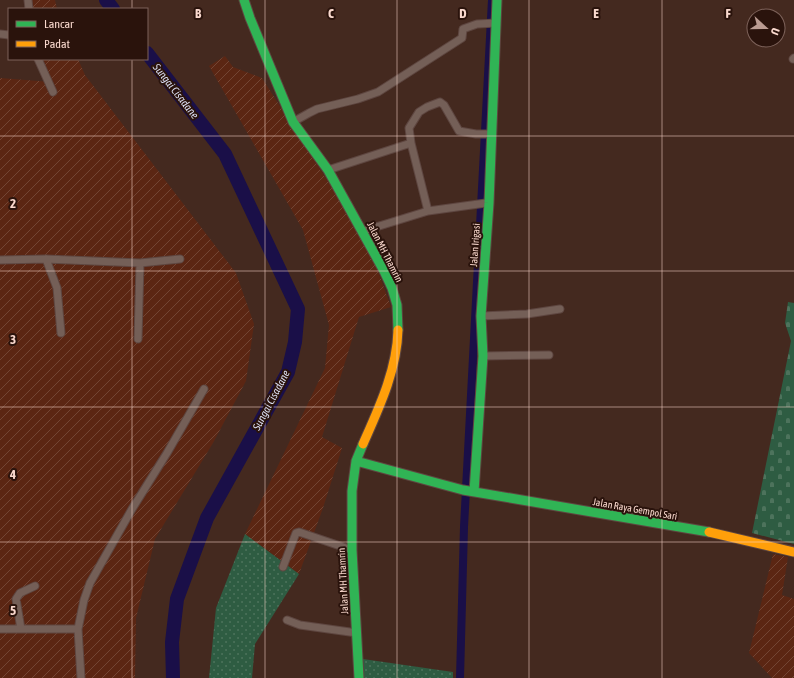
<svg xmlns="http://www.w3.org/2000/svg" width="794" height="678" font-family="'Asap Condensed',sans-serif">
<style>
.industrial{fill:url(#industrial-furrows)}
.grass{fill:url(#grass-dots)}
.cemetery{fill:url(#cemetery-stones)}
.lines{fill:none;stroke-linecap:round;stroke-linejoin:round}
.canal{stroke:#1a0f48;stroke-width:8}
.river{stroke:#1a0f48;stroke-width:14}
.street-casing{stroke:#5e4640;stroke-width:9}
.fast-casing{stroke:#5e4640;stroke-width:11}
.slow-casing{stroke:#5e4640;stroke-width:11}
.street{stroke:#745f57;stroke-width:7}
.fast{stroke:#30b455;stroke-width:9}
.slow{stroke:#ff9f0a;stroke-width:9}
.grid{fill:none;stroke:#fad9ce;stroke-width:1;stroke-opacity:0.55}
.labels{text-anchor:middle;dominant-baseline:central;stroke-width:4;stroke-linejoin:round;paint-order:stroke}
.street-label{font-size:10px;fill:#fad9ce;stroke:#2a130c}
.water-label{font-size:11px;font-style:italic;fill:#daddf1;stroke:#2a130c}
.grid-label{font-size:13px;text-anchor:middle;font-weight:bold;fill:#fad9ce;stroke:#2a130c;stroke-width:4;stroke-linejoin:round;paint-order:stroke}
</style>
<defs>
<pattern id="industrial-furrows" width="10" height="10" patternUnits="userSpaceOnUse"><rect width="10" height="10" fill="#5b2613"/><path d="M-1 1l2-2M0 10L10 0M9 11l2-2" fill="none" stroke="#734534"/></pattern>
<pattern id="grass-dots" width="8" height="8" patternUnits="userSpaceOnUse"><rect width="8" height="8" fill="#2e5c42"/><path d="M2 2h.1M6 6h.1" fill="none" stroke="#4d735c" stroke-width="1.8" stroke-linecap="round"/></pattern>
<pattern id="cemetery-stones" width="16" height="16" patternUnits="userSpaceOnUse"><rect width="16" height="16" fill="#2e5c42"/><path d="M2 7V4a2 2 0 0 1 4 0v3zM10 15v-3a2 2 0 0 1 4 0v3z" fill="#4d735c"/></pattern>
</defs>
<rect width="100%" height="100%" fill="#44291f"/>
<path class="industrial" d="M27,0H55L57,9H27Z
M225,56L233,67L262,78L369,246L391,307L359,317L322,437L342,448L323,508L299,574L245,534L325,368L329,325L303,230L209,66Z
M43,59H78L85,75L236,273L254,324L246,381L213,443L155,539L136,618L135,678H0V78L51,82Z
M773,554L788,557L782,595L794,599V678H772L749,653Z"/>
<path class="grass" d="M245,534L299,574L255,644L252,678H209L216,608Z
M363,659L453,672V678H355Z"/>
<path class="cemetery" d="M788,302L794,303V544L752,533L791,341L785,323Z"/>
<g class="lines">
<path class="canal" d="M460,678L464,527L492,0"/>
<path class="river" d="M106,0L113,9
M147,53L225,154L298,309L295,342L288,372L207,518L177,599L172,642L173,678"/>
<g class="street-casing">
<path id="street" d="M28,0L29,9
M0,34L9,35
M38,59L53,92
M793,59L794,58
M293,122L309,113L317,109L358,99L378,92L462,38L463,29L477,24L496,23
M411,143L428,211
M328,170L411,143L409,128L419,112L427,107L440,102L444,105L459,131L476,134H491
M363,231L428,211L486,203
M46,259L57,288L61,333
M0,260L46,259L140,263L180,259
M481,316L527,314L560,309
M138,339L140,263
M483,356L549,355
M283,567L296,533L299,532L352,550
M287,620L300,625L357,633
M0,629H78
M21,629L16,599L20,593L35,586
M81,678L78,629L84,600L90,583L132,509L167,453L204,389"/>
</g>
<g class="fast-casing">
<path id="fast" d="M244,0L250,18L293,122L328,170L384,271L392,288L397,305L398,330
M356,461L463,490L709,532
M474,492L483,356L481,316L489,203L497,0
M359,678L352,550V491L356,461L363,444"/>
</g>
<g class="slow-casing">
<path id="slow" d="M363,444C379,408 397,370 398,330
M709,532L794,552"/>
</g>
<use href="#street" class="street"/>
<use href="#fast" class="fast"/>
<use href="#slow" class="slow"/>
</g>
<path class="grid" d="M132,0V9M265,0V678M397,0V678M529,0V678M662,0V678M132,59V678M0,136H794M0,271H794M0,407H794M0,542H794"/>
<g class="labels">
<g class="street-label">
<text transform="translate(475 245) rotate(-86)">Jalan Irigasi</text>
<text transform="translate(385 252) rotate(63)">Jalan MH Thamrin</text>
<text transform="translate(635 509) rotate(10)">Jalan Raya Gempol Sari</text>
<text transform="translate(343 581) rotate(-93)">Jalan MH Thamrin</text>
</g>
<g class="water-label">
<text transform="translate(176 91) rotate(52)">Sungai Cisadane</text>
<text transform="translate(271 400) rotate(-62)">Sungai Cisadane</text>
</g>
</g>
<g class="grid-label">
<text x="198" y="18">B</text>
<text x="331" y="18">C</text>
<text x="463" y="18">D</text>
<text x="596" y="18">E</text>
<text x="728" y="18">F</text>
<text x="13" y="208">2</text>
<text x="13" y="344">3</text>
<text x="13" y="479">4</text>
<text x="13" y="615">5</text>
</g>
<rect x="8" y="8" width="140" height="52" fill="#2a130c" stroke="#7d625a"/>
<rect x="16" y="21" width="20" height="6" fill="#30b455" stroke="#7d625a"/>
<text x="44" y="28" font-size="12" fill="#fad9ce">Lancar</text>
<rect x="16" y="41" width="20" height="6" fill="#ff9f0a" stroke="#7d625a"/>
<text x="44" y="48" font-size="12" fill="#fad9ce">Padat</text>
<g transform="translate(766 28) rotate(111)"><circle r="19" fill="#2a130c" stroke="#7d625a"/>
<path d="M0-3L7 15L0 10L-7 15Z" fill="#ba9b91"/>
<text y="-6" font-size="11" font-weight="bold" text-anchor="middle" fill="#fad9ce">U</text>
</g>
</svg>
